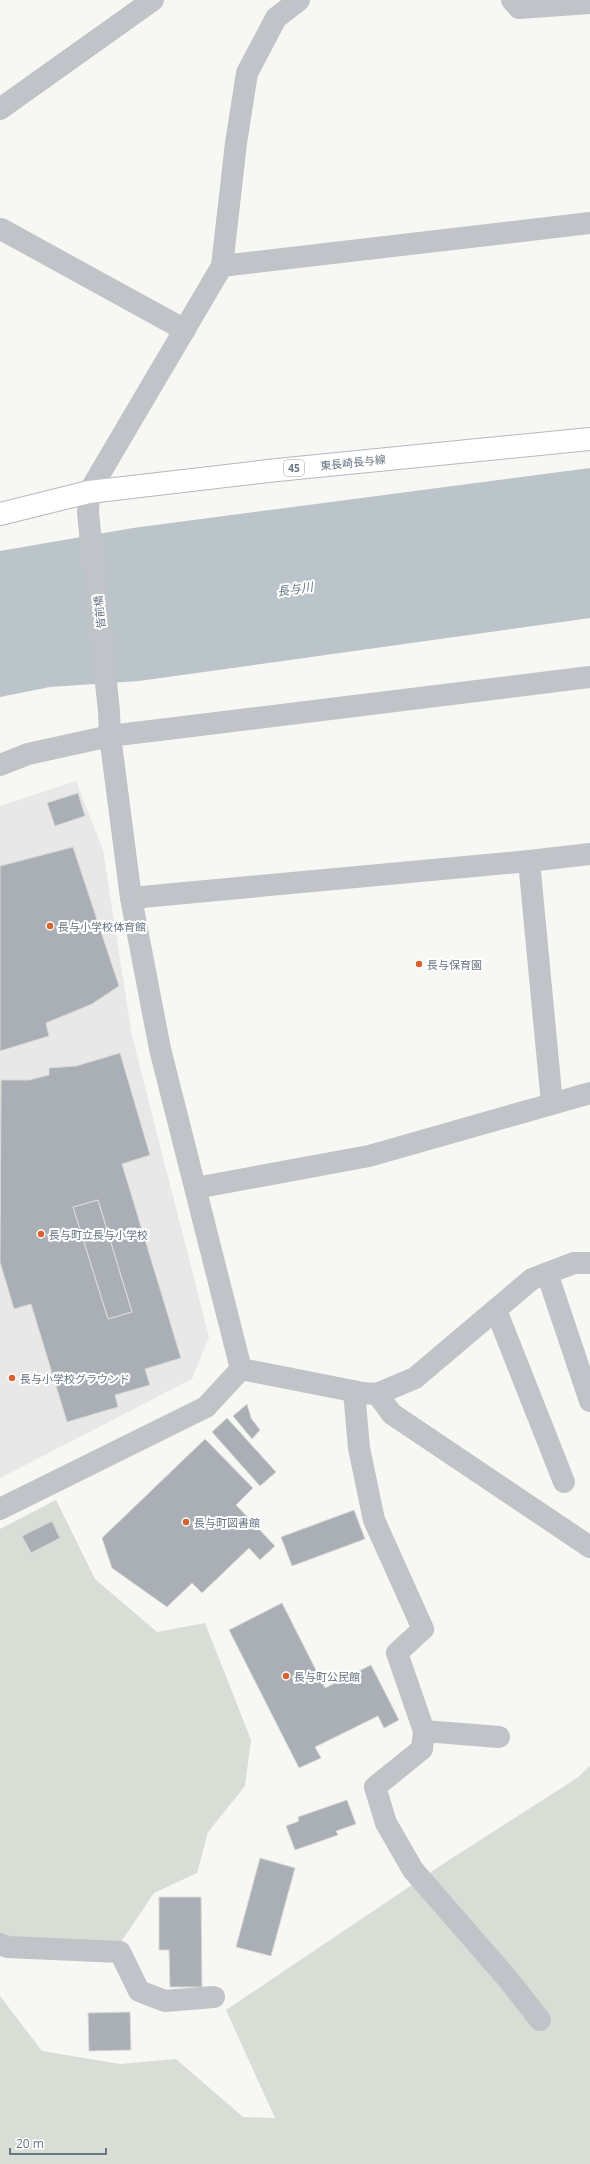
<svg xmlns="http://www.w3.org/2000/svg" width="590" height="2164" font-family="'Open Sans','Noto Sans JP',sans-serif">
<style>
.built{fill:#e7e8e7}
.green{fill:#d8ddd5}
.water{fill:#bac4c9}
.building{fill:#a9afb5;stroke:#d8d8d6;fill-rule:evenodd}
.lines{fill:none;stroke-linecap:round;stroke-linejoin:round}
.primary-casing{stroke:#b5b9bd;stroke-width:24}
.minor{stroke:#c0c3c7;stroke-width:22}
.tertiary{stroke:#c0c3c7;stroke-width:22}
.primary{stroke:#fff;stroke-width:22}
.poi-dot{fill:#da6231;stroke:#fff;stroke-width:1.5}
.labels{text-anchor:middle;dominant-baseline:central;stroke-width:4;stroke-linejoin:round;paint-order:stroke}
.shield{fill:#fff;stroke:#959ea8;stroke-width:1}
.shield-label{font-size:10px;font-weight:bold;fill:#677583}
.street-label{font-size:11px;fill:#677583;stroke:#fff}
.poi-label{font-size:11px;fill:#677583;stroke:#fff;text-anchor:start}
.water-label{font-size:12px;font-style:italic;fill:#63767f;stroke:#fff}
</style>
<rect width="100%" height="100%" fill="#f7f7f4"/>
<path class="built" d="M76,781L103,850L132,1036L209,1337L192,1379L0,1478V806Z"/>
<path class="green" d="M56,1500L95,1579L157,1632L205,1623L251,1740L245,1786L208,1832L197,1873L154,1893L121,1942L10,1938L0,1935V1529Z
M590,1766V2164H0V1996L42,2051L120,2064L176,2059L243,2117L275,2118L226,2010L449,1860L577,1778Z"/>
<path class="water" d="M590,468V618L139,681L50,687L0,697V551L133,528Z"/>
<path class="building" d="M78,793L85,816L55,826L47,803Z
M73,847L119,986L92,1004L46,1023L49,1036L0,1051V866Z
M120,1053L150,1155L122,1164L181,1358L145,1369L150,1385L115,1395L118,1407L67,1422L31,1304L14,1309L0,1262L1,1080H29L49,1075V1068L76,1066ZM98,1200L132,1312L108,1319L73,1207Z
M98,1200L132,1312L108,1319L73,1207Z
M247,1404L251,1418L260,1430L252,1439L233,1416Z
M227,1418L276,1472L260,1486L212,1432Z
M205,1439L253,1488L236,1505L275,1546L260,1560L249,1548L202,1593L192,1583L167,1607L112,1568L102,1538Z
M354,1510L365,1539L292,1566L281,1537Z
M52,1521L60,1538L31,1553L22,1536Z
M282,1603L325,1688L371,1665L399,1720L384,1728L378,1716L315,1747L321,1758L299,1768L229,1630Z
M347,1800L356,1824L336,1831L338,1835L295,1850L286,1826L299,1821L298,1817Z
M260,1858L295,1868L271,1956L236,1947Z
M159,1897H201L202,1987H170L169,1950H159Z
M130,2012L131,2050L89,2051L88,2013Z"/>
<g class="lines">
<g class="primary-casing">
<path id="primary" d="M0,514L89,492L277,470L590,439"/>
</g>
<path class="minor" d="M512,0L519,8L590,3
M0,109L153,0
M1,229L185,330
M222,266L590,223
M89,492L222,266L236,143L247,73L276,18L299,0
M529,861L552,1104L590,1093
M131,898L529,861L590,854
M196,1188L369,1156L552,1104
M547,1273L590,1401
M496,1310L564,1482
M354,1391L359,1448L374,1520L423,1629L397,1653L424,1731L499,1737
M377,1394L392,1414L590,1547
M0,1509L206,1407L241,1369L363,1393L377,1394L415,1378L532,1279L574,1263H590
M424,1731L422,1749L375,1787L386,1823L413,1870L507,1978L540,2020
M0,1944L7,1947L120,1952L139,1991L165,2001L214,1997"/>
<path class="tertiary" d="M89,492L88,513L109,711L110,736L131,898L160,1049L241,1369
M0,765L28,754L110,736L590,677"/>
<use href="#primary" class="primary"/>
</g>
<g class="poi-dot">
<circle cx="50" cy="926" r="4"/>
<circle cx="419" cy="964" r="4"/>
<circle cx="41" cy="1234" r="4"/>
<circle cx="12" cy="1378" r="4"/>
<circle cx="186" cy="1522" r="4"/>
<circle cx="286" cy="1676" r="4"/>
</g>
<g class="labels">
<rect class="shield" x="284" y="460" width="20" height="16" rx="3"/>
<g class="shield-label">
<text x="294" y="468">45</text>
</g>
<g class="street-label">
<text transform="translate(353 462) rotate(-6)">東長崎長与線</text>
<text transform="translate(99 612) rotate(-96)">皆前橋</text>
</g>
<g class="poi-label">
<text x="58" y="926">長与小学校体育館</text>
<text x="427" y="964">長与保育園</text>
<text x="49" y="1234">長与町立長与小学校</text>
<text x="20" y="1378">長与小学校グラウンド</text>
<text x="194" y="1522">長与町図書館</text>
<text x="294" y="1676">長与町公民館</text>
</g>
<g class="water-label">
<text transform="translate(295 589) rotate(-8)">長与川</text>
</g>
</g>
<path d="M10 2148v6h96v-6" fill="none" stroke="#677583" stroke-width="2"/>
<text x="16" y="2148" font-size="12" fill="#677583" stroke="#ffffff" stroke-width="3" paint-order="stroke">20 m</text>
</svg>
